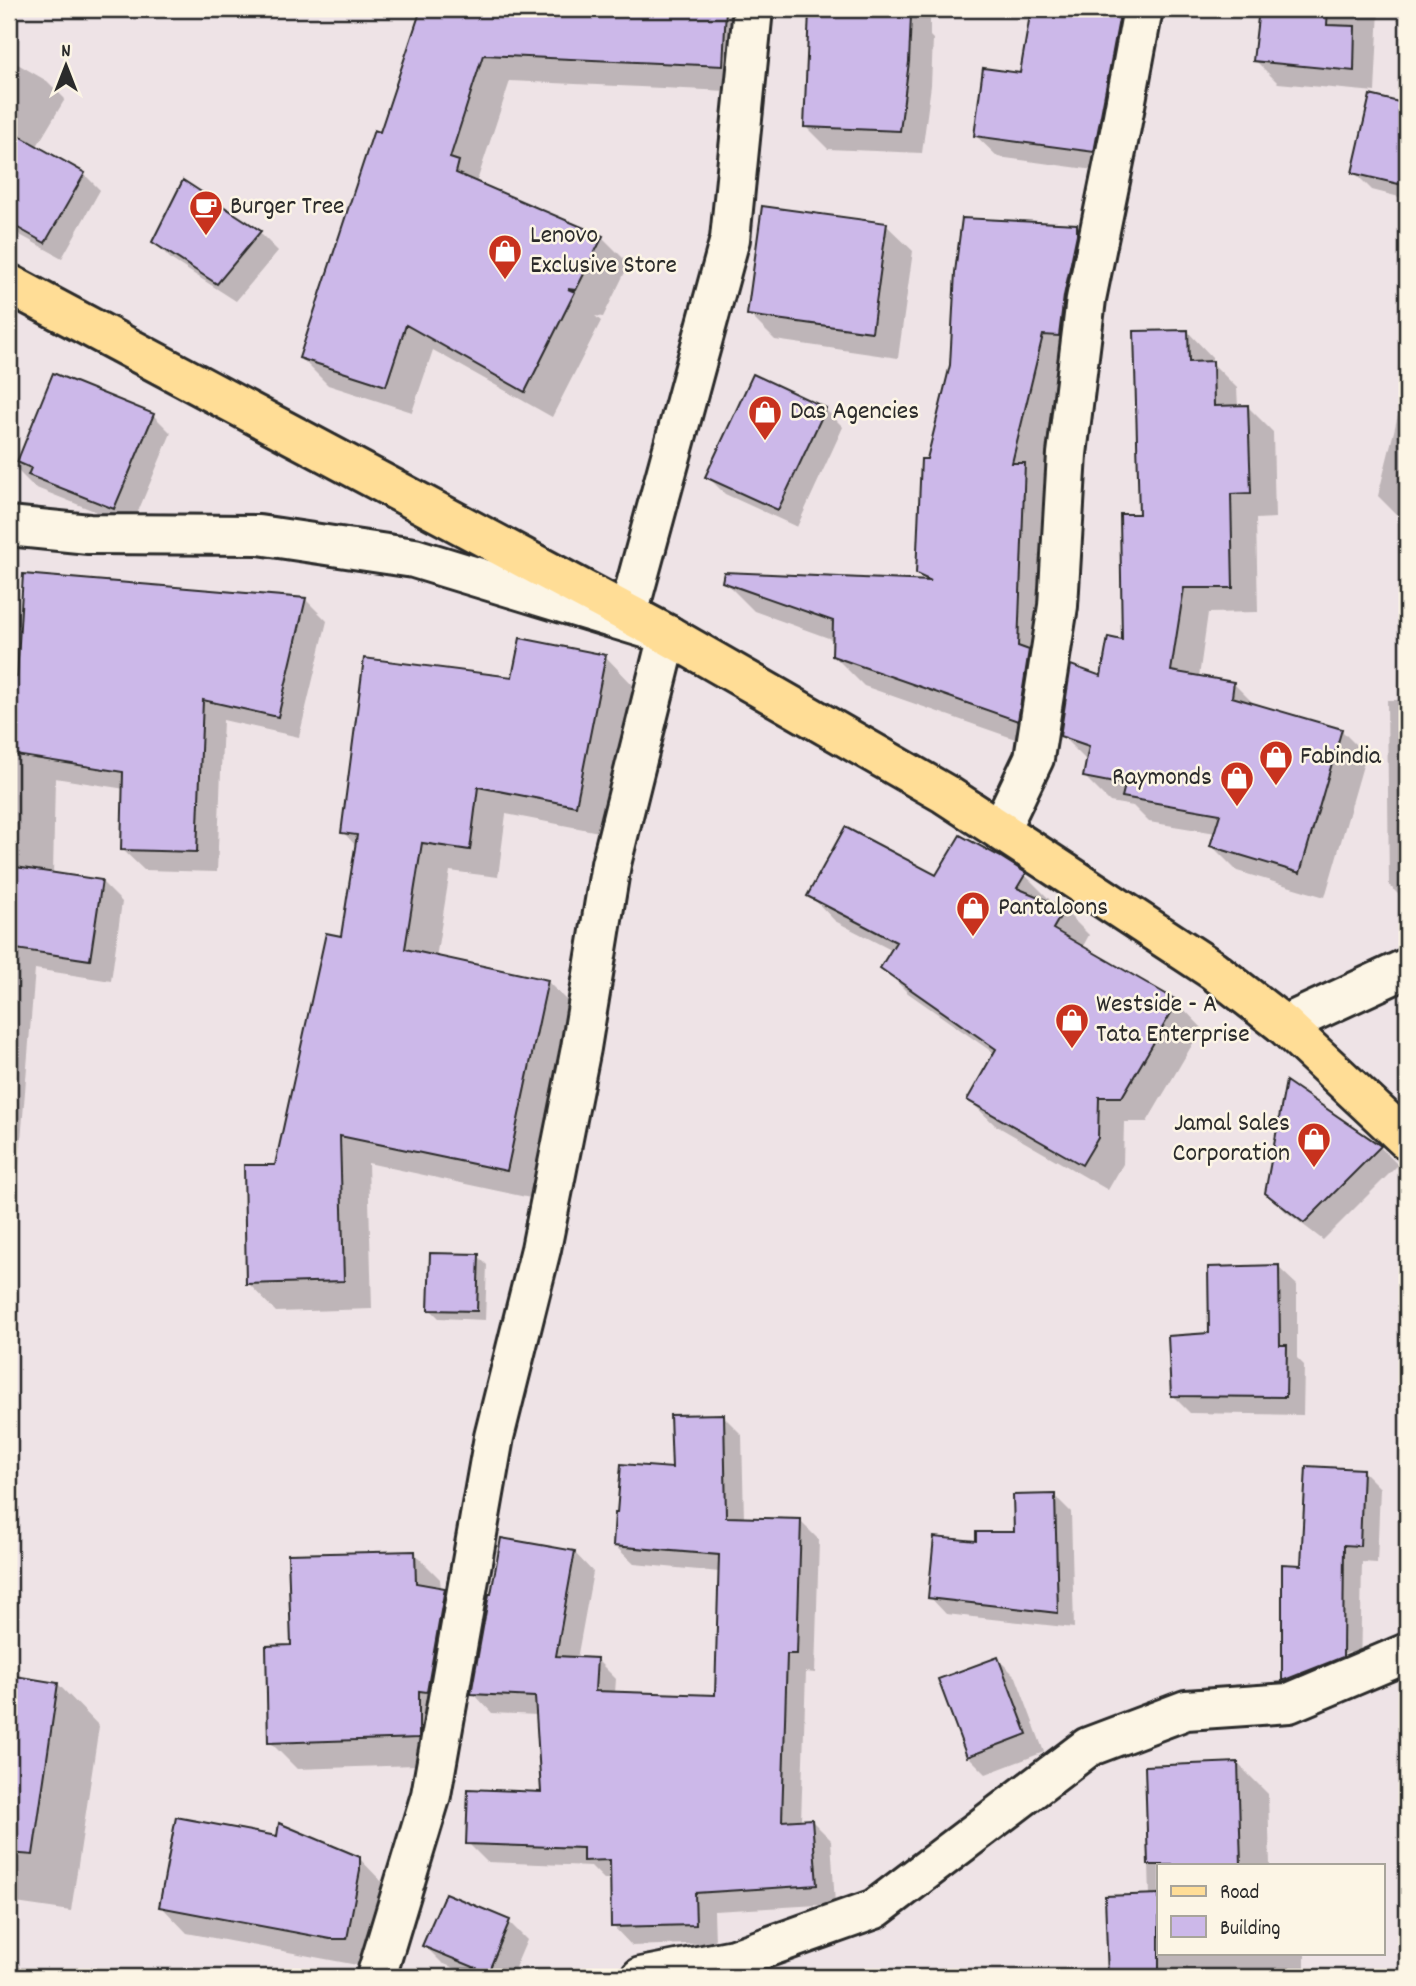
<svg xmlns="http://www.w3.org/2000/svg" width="1416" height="1986" font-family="Dekko,sans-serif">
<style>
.shadow{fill:#0003;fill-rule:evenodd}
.building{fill:#ccb8e9;stroke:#2b2b2b;stroke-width:2}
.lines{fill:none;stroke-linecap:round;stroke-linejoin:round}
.street-casing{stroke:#2b2b2b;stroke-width:44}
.primary-casing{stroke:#2b2b2b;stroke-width:44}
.street{stroke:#fcf5e5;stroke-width:38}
.primary{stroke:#ffdd96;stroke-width:38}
.labels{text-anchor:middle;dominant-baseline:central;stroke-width:5;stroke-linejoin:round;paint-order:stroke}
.poi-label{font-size:26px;fill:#2b2b2b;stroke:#fcf5e5;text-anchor:start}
</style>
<rect width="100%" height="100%" fill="#eee3e6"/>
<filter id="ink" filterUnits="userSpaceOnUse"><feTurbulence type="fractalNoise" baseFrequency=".0143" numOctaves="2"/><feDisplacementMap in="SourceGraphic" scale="14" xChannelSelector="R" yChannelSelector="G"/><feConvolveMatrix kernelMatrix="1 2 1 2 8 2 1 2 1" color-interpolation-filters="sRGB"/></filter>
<g filter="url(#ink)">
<path class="shadow" d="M422,9H754L749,92L510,81L477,181L482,186L602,237L629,264L603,317L595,316L601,321L552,417L433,350L412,412L328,385L301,358L381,135Z
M811,9H930V36L933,39L931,85L922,153L828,149L806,127Z
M1033,9H1153L1116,173L998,157L975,135L1022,75Z
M1260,9H1379L1375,92L1278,83L1255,60Z
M9,59L47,81L65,99L37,146L84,174L100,190L62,258L20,235L9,224Z
M1372,97L1407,106V199L1372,190L1354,172Z
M184,183L260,233L278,251L236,301L172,260L154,242Z
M886,225L913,251L898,358L775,340L749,314Z
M1077,226L1107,256L1072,364L1043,484L1054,495L1047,750L864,686L834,656V640L754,611L724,581L927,582L918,573L929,461Z
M1187,331L1212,357V363L1237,388L1238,407H1248L1273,432L1275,518L1256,519L1258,612L1208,613L1199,677L1233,683L1255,705L1341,730L1366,755L1325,897L1237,871L1212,846L1216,833L1149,822L1133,806L1110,802L1085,777L1088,762L1061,735L1102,679L1124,642L1141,516Z
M54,376L153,415L171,433L132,526L34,487L16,469Z
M1400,407L1407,409V518L1396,514L1378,496Z
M825,409L843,427L797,527L725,494L707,476Z
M24,576L306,600L327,621L299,737L223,720L217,872L144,870L122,849L125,789L55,778L53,874L101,881L122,902L111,981L35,969L19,1165H9V677L19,679Z
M605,656L633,685L604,833L506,814L498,877L450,871L436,958L547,981L576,1010L535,1199L368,1163L372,1309L276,1312L248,1283L277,1166L342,938L357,847L343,832L514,679Z
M1387,700H1407V903L1389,885Z
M1025,875L1050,900L1048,903L1064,910L1089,935L1082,948L1177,1002L1202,1028L1147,1122H1124L1123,1164L1108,1190L995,1125L969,1100L995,1054L908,993L883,968L893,951L835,921L810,895L937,878Z
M1287,1083L1380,1147L1398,1165L1323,1240L1285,1211L1267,1192Z
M478,1256L487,1265L485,1320L439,1318L430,1309Z
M1278,1267L1297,1285V1358L1304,1365L1303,1415L1190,1413L1172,1395L1210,1335Z
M1407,1317V1348L1398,1320Z
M723,1416L742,1435L744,1519L800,1521L819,1540L815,1673L806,1672L801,1821H812L831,1840L835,1904L714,1911L715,1943L632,1946L613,1926L612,1879H604L591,1866L487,1862L468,1843L543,1794L538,1715L492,1713L473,1693L492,1596L574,1552L593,1572L577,1659L597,1660L616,1679L615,1693L716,1697L720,1572L634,1564L614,1545L674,1470Z
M1362,1470L1380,1488L1377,1563L1362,1562L1360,1675L1301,1698L1283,1680L1303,1566ZM1350,1652L1351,1655L1299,1676V1672Z
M1054,1495L1071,1512L1074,1628L946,1614L930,1597L978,1543L1016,1533Z
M414,1553L440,1579L441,1589H444L471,1616L445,1764L297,1769L270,1742L293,1647Z
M998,1659L1016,1677L1044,1752L986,1774L968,1756Z
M9,1677L58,1684L99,1726L71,1911L9,1902Z
M1238,1764L1268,1794L1270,1865H1159V1953H1305V1977H1109L1107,1898L1150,1896L1146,1768Z
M359,1858L385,1885L373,1965H357L187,1933L161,1906Z
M509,1922L527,1940L511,1977H475L442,1963L424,1945Z"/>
<path class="building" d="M421,9H726L723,66L483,55L450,158L459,161L456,173L603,236L576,290L568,289L575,292L525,392L406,325L386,386L299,358L374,130L380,132Z
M1031,9H1121L1094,152L974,136L983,68L1020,73Z
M1259,9H1328L1327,25L1355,26L1354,71L1253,61Z
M809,11L911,15L909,62L900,131L804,127Z
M1370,95L1407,104V186L1352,173Z
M9,130L85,173L45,243L9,223Z
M183,180L261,231L217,284L152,242Z
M762,206L887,223L872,332L747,315Z
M962,218L1077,224V234L1064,296L1059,336L1043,335L1012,463H1025L1018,646L1029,650L1018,721L832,656L833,621L722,582L724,572L931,581L916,574L921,459H927L950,365L955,272Z
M1188,330L1189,362L1213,361L1214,406L1248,405L1251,493L1231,494L1233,588H1184L1171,671L1234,682L1232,697L1342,729L1300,873L1210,846L1220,814L1122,797L1125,785L1083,777L1089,746L1060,736L1071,665L1101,676L1108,637L1122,640L1120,514H1139L1134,331Z
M53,373L154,414L114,509L28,475L31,468L17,462Z
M753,374L826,408L778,510L705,477Z
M23,574L306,598L278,717L203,700L197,852L121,850L123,772L9,754V676L17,677Z
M520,638L606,655L576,806L478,787L470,850L422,843L405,949L548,980L507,1171L340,1136L344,1281L246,1284L244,1165H275L326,933L341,936L357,835L341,833L364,658L512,677Z
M845,827L936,875L960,835L999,856L1026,873L1017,888L1065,908L1053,929L1178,1001L1122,1097H1099L1098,1138L1082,1165L967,1100L996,1049L880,968L896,942L807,896Z
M9,866L102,880L90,960L9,948Z
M1286,1081L1381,1146L1304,1223L1265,1193Z
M430,1253L479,1254L477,1311L428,1310Z
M1279,1265L1280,1345H1287L1286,1397L1171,1396L1168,1336L1209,1333L1208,1267Z
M724,1414L726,1517L801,1519L797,1654H787L782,1821L812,1819L817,1885L695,1893L696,1925L611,1927L610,1860L583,1861V1848L466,1844L468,1789L541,1792L535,1697L471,1694L489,1594H491L501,1538L575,1551L556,1656L597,1658L595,1691L715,1695L719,1555L613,1546L615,1513H617L621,1464L672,1468L670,1415Z
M1306,1466L1363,1469L1360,1546L1344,1545L1343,1657L1282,1681V1564L1301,1565Z
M1055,1494L1058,1613L928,1598L934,1537L976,1541V1532H1014L1013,1495Z
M415,1551L416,1583L445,1588L427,1692L419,1691V1738L268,1743L266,1646L291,1645L288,1554Z
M998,1657L1027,1734L967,1757L938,1679Z
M9,1675L58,1683L33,1855L9,1853Z
M1238,1762L1241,1865H1148L1145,1766Z
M176,1817L277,1836L279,1823L360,1857V1871L347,1939H330L159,1907Z
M445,1893L510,1920L488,1973L422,1946Z
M1159,1894V1977H1108L1105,1896Z"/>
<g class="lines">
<g class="street-casing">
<path id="street" d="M9,526L89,534L259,535L414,558L668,635L611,864L581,1048L541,1249L494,1437L431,1795L376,1977
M628,614L730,239L753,9
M1000,829L1034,758L1058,606L1067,454L1086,299L1121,127L1143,9
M1284,1025L1407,968
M641,1977L734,1959L875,1909L1088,1747L1186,1710L1289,1703L1407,1653"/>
</g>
<g class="primary-casing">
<path id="primary" d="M9,284L668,635L945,794L1213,970L1284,1025L1407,1140"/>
</g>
<use href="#street" class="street"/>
<use href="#primary" class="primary"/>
</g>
</g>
<defs>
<g id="cafe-pin" transform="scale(1.75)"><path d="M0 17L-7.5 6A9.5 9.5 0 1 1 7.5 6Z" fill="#c8321e" stroke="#fcf5e5"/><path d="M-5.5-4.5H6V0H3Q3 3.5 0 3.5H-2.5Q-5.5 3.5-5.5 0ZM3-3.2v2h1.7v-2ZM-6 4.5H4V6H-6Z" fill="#fff"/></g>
<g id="shop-pin" transform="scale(1.75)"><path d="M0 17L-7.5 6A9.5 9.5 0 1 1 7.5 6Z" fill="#c8321e" stroke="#fcf5e5"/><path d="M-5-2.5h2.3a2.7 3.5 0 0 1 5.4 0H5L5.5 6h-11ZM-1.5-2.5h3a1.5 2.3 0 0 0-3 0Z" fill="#fff"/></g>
</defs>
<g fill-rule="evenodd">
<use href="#cafe-pin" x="206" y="207"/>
<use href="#shop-pin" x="505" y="251"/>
<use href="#shop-pin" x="765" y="412"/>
<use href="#shop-pin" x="1276" y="757"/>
<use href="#shop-pin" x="1237" y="778"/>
<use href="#shop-pin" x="973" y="908"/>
<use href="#shop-pin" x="1072" y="1020"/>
<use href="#shop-pin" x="1314" y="1139"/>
</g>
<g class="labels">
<g class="poi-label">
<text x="230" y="207">Burger Tree</text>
<text x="530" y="236">Lenovo<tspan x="530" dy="30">Exclusive Store</tspan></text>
<text x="790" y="412">Das Agencies</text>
<text x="1300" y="757">Fabindia</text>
<text x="1212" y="778" text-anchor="end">Raymonds</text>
<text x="998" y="908">Pantaloons</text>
<text x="1096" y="1005">Westside - A<tspan x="1096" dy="30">Tata Enterprise</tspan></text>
<text x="1290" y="1124" text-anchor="end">Jamal Sales<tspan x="1290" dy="30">Corporation</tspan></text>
</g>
</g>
<rect width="1416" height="1986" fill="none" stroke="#fcf5e5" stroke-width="35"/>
<rect x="18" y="18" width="1381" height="1951" fill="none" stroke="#2b2b2b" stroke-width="2.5" filter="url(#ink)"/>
<rect x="1157" y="1864" width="228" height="91" fill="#fcf5e5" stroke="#a8a49b" stroke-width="2"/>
<rect x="1171" y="1886" width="35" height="10" fill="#ffdd96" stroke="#a8a49b" stroke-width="2"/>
<text x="1220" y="1898" font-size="21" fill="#2b2b2b">Road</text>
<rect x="1171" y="1916" width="35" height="21" fill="#ccb8e9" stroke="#a8a49b" stroke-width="2"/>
<text x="1220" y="1934" font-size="21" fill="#2b2b2b">Building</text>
<g transform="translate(66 66)" stroke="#fcf5e5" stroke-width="5" paint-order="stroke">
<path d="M0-5L12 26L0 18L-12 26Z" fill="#2b2b2b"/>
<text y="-10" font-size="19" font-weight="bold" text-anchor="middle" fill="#2b2b2b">N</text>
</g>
</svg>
